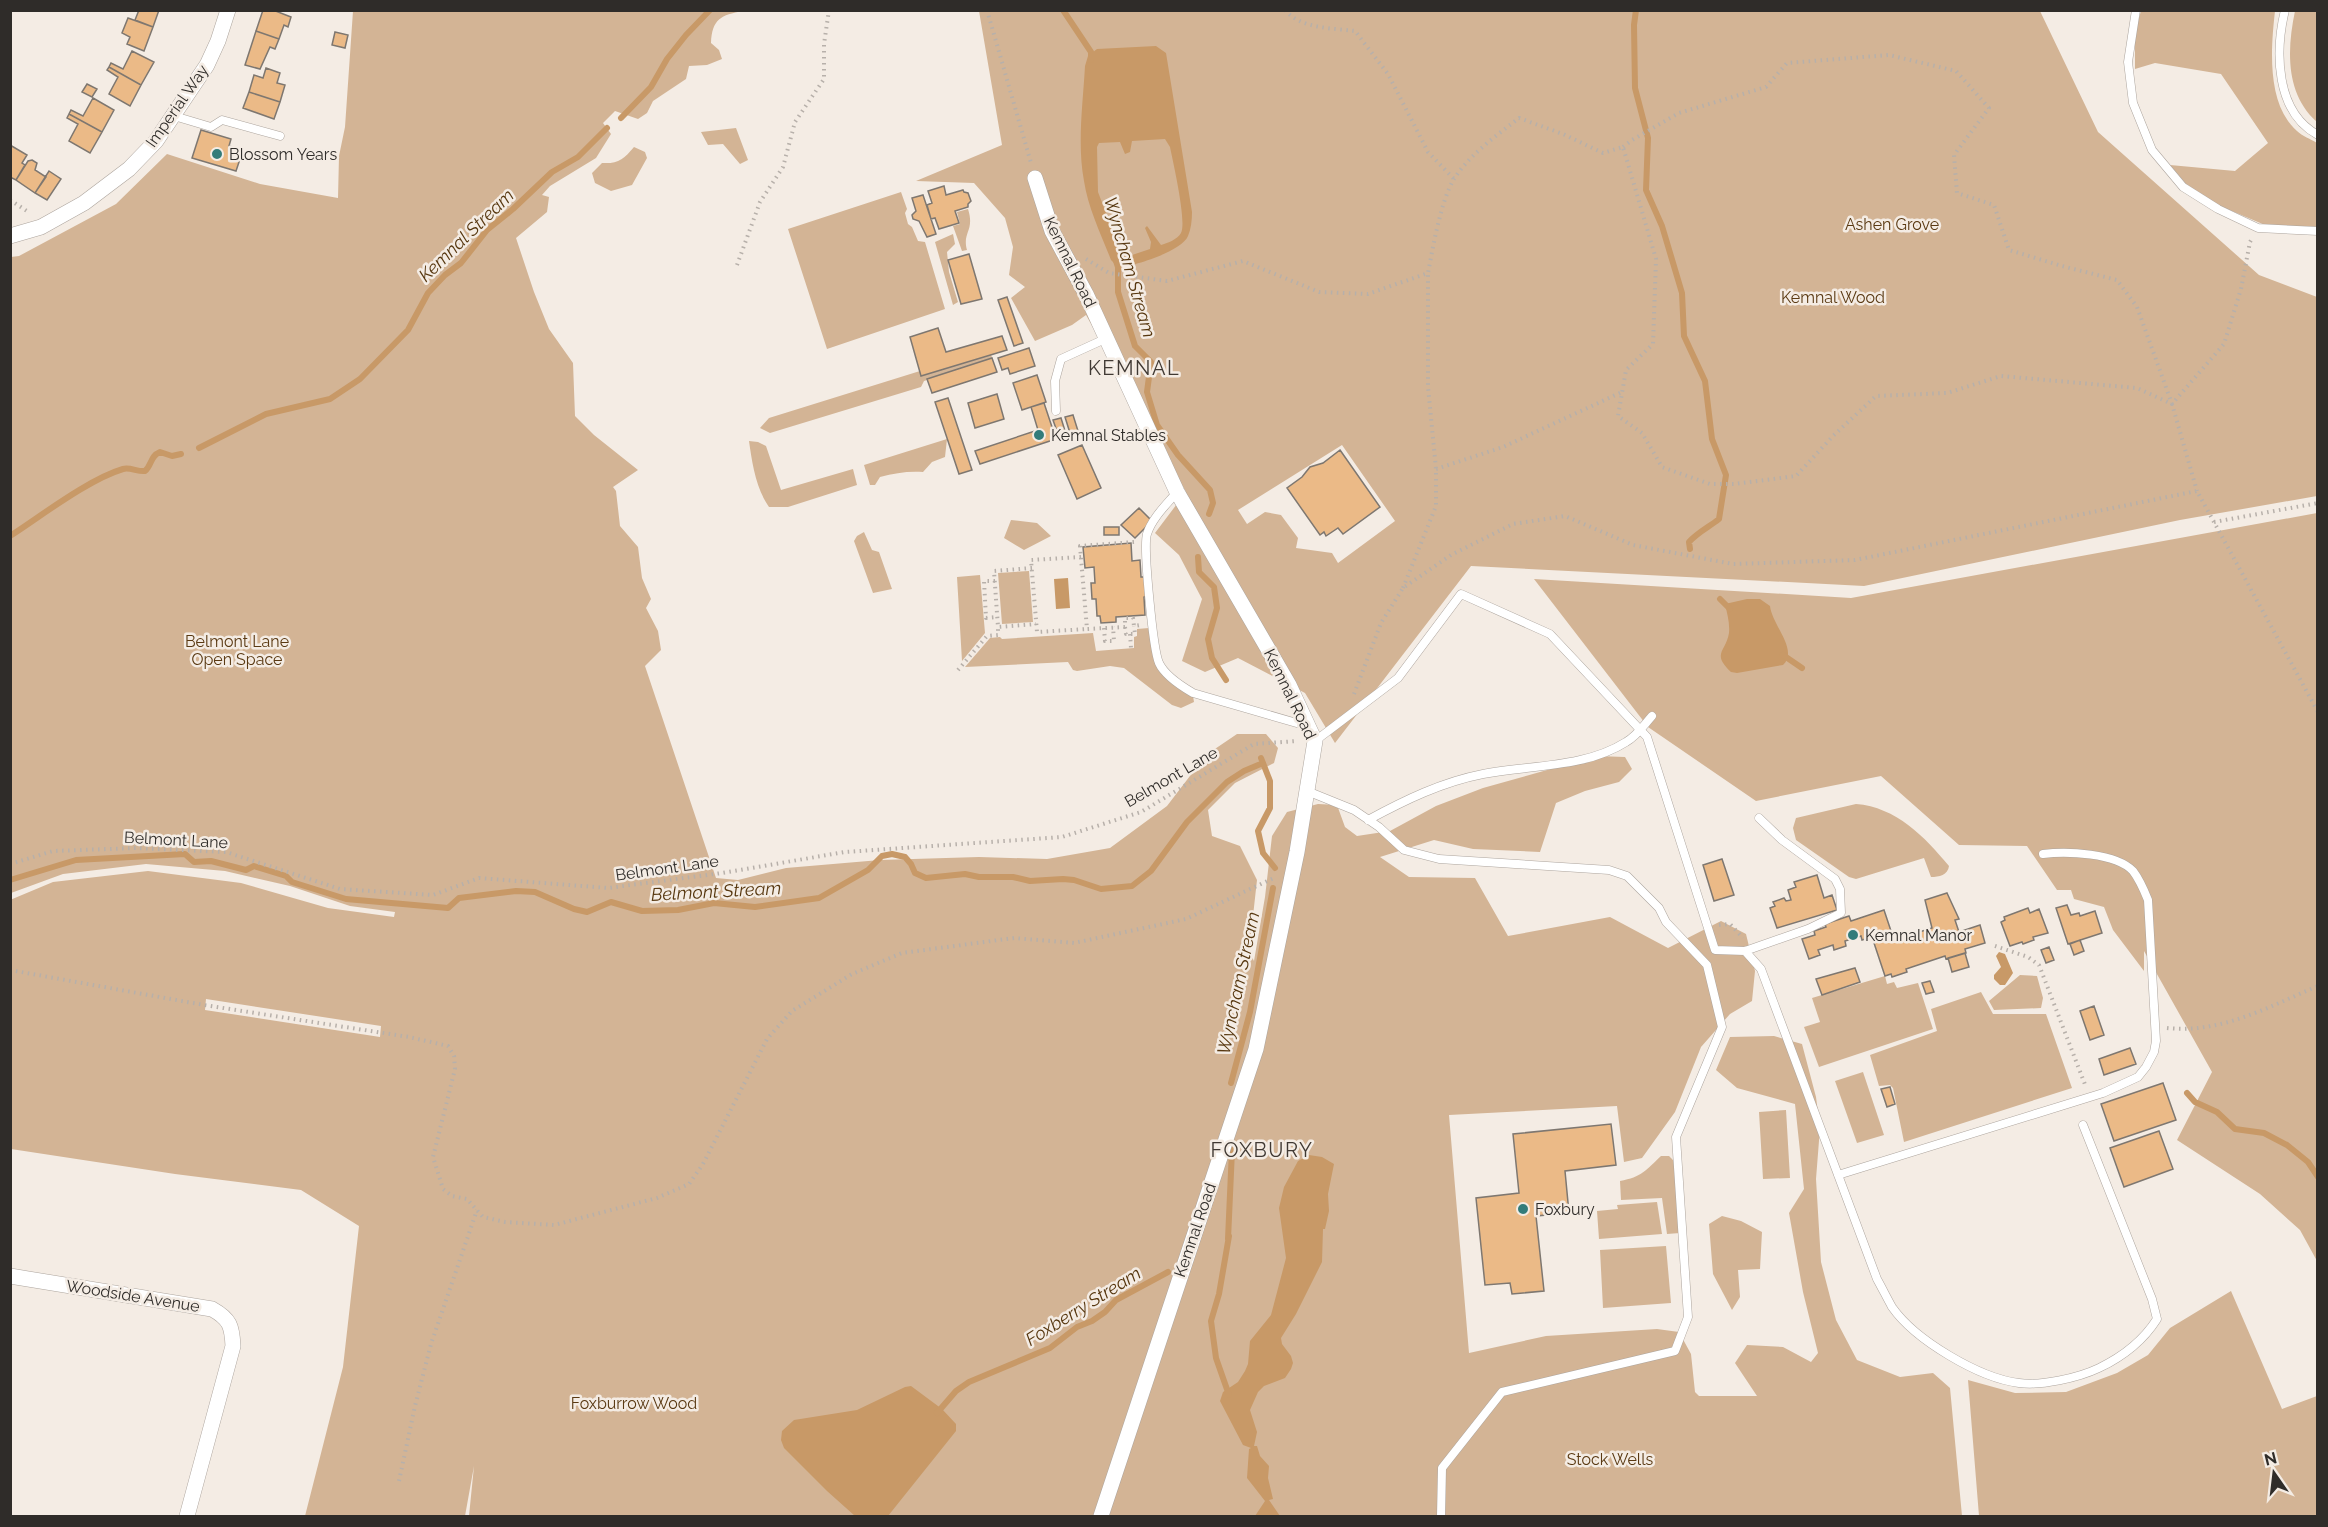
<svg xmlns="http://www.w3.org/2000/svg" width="2328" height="1527" font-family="Raleway,sans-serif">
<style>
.green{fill:#d3b495;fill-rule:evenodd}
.water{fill:#c89967;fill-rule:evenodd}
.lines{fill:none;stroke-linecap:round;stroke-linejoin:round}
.stream{stroke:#c89967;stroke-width:6}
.building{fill:#ebba87;stroke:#7e7770;stroke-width:1.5}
.service-casing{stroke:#ada59e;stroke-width:9}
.minor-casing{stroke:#ada59e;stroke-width:16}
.path{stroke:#b7b0aa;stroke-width:4;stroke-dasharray:1.5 4.5;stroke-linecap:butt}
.service{stroke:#fff;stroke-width:8}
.minor{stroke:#fff;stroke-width:15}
.poi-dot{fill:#337c7a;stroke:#f4ece4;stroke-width:2}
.labels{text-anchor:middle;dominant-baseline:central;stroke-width:5;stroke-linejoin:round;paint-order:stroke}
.street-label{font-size:16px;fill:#2f2c29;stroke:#f4ece4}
.poi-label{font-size:16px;fill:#2f2c29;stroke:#f4ece4;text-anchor:start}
.park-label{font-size:16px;fill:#5a3912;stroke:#f4ece4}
.water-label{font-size:18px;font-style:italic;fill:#57370f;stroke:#f4ece4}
.quarter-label{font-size:20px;letter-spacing:1.5px;fill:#403933;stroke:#f4ece4}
</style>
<rect width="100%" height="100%" fill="#f4ece4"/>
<path class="green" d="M353,11H743C721,15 712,19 711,43L719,50L722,59L707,65L689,66L686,79L653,101L647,113L638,119L615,111L603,123L611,134L596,158L550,186L542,195L549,197L547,212L516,238L534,292L549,329L573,363L575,416L594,435L638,470L613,487L616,491L620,526L638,547L642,578L651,599L646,608L658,631L661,650L645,666L716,878L738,880L786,868L880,860L979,857L1047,859L1110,848L1167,806L1206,755L1237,734H1266L1278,748L1274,763L1235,783L1208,810L1212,836L1240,846L1257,880L1251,934L1246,946L1254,961L1265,897L1272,836L1287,812L1318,804L1337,805L1345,827L1357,836L1390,831L1436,806L1483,788L1597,756L1625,757L1632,769L1619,782L1585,791L1556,803L1540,852L1473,849L1434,840L1380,857L1409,877L1475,878L1508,936L1610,917L1668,948L1721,921L1746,934L1755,971L1752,1001L1730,1014L1701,1047L1675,1112L1642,1158L1624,1162L1617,1106L1449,1115L1469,1353L1546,1336L1657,1329L1679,1332L1691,1354L1695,1392L1699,1396H1757L1735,1363L1747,1345L1783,1347L1811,1362L1818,1353L1803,1292L1789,1213L1804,1189L1795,1104L1737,1088L1716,1070L1730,1037L1774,1036L1802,1044L1816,1097L1820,1128L1816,1179L1821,1262L1836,1320L1857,1360L1900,1377L1933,1373L1950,1388L1962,1516H469L474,1466L465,1516H305L343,1367L359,1226L301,1190L175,1174L11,1149L10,900L53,882L148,871L241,883L328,908L394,917L395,912L350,906L290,886L225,871L146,864L63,874L11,893V257L19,256L116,204L167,154L260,184L338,198L339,156L345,127ZM206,999L381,1026L380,1037L205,1010Z
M979,11H2040L2098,132L2259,275L2317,297V496L2180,520L1864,586L1471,566L1335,743L1305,693L1238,658L1205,672L1182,661L1202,599L1179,555L1155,533L1186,492L1086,315L1072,325L1035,341L1011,298L1025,287L1009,275L1013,247L1005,218L974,183L916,181L1002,145ZM1342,445L1395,521L1338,563L1332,553L1296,548L1298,538L1281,515L1265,512L1247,524L1238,510Z
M2141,11H2275C2271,47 2266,104 2297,131C2302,136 2311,139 2317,143V227L2265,225L2220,206L2186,184L2170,165L2235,171L2268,143L2221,74L2155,63L2135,69V31Z
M2295,11H2317V122C2285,94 2287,49 2295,11Z
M736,128L748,160L740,164L723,144L708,145L701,132Z
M634,147L645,152L647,158L632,185L611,191L595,183L592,173L602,163C618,164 624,159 634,147Z
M901,192L907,209L905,213L908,224L912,227L918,241L925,242L945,309L827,349L788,229Z
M968,209C975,231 962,232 967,250L962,251L953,226L960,224L957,212Z
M953,234L955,244L947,252L949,272L958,302L953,305L935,242Z
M991,354L992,358L924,381L921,387L770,433L760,428L769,418L920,371L921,376Z
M947,439L945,457L932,462L923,472C908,471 895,473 880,477L875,485H870L864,465Z
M749,441L758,442L766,446L781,490L853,469L857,485L788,507H769C756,489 752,462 749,441Z
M2317,513V1261L2300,1230L2260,1194L2177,1140L2212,1072L2144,951V971L2113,930L2104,907L2074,899L2071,890H2057L2027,846L1959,845L1881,776L1756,801L1648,727L1534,579L1851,598Z
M1011,520L1037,523L1051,536L1024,550L1004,538Z
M864,532L872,550L879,552L892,589L873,593L854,541L857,536Z
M1029,571L1033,622L1002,624L998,573Z
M980,575L985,633L962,661L957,577Z
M1149,628C1155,666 1156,678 1193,696L1194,702L1181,708L1172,705L1124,668L1110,666L1077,671L1073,670L1068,662L965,667L990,638L1000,637L1002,639L1093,633L1096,651L1134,648V637L1137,636V629Z
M1856,804C1896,807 1925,837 1949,866C1948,875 1939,877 1931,877L1924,858L1856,879L1849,877L1796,840L1793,828L1796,818Z
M2020,975L2037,976L2043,998L2041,1008L1994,1010L1989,1001Z
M1885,976L1887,984L1894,982L1897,988L1918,983L1933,1029L1819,1067L1804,1027L1820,1022L1812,998Z
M1981,992L1993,1014H2046L2072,1088L1904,1142L1893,1088L1890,1085L1879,1086L1870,1055L1937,1031L1931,1009Z
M1863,1072L1884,1135L1857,1143L1835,1081Z
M1786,1110L1790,1178L1763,1179L1759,1112Z
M1661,1156H1669L1675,1162L1680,1233L1667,1234L1662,1198L1621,1200L1620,1181C1642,1177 1646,1170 1661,1156Z
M1657,1202L1662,1234L1599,1239L1597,1211L1618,1209L1617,1205Z
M1722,1216L1741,1221L1762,1232L1760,1269L1738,1270L1740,1297L1732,1310L1713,1274L1709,1224Z
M1666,1246L1671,1303L1603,1308L1600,1250Z
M2231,1291L2282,1409L2317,1396V1516H1979L1968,1380L2015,1393L2066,1392L2117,1373L2148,1355L2170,1328Z"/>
<path class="water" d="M1156,46L1166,53L1192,212C1192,220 1191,229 1188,236C1182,251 1133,267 1118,267L1111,260C1101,234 1088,208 1084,181C1077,144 1083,103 1085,66L1088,56L1097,49ZM1165,139L1170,147C1173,162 1187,222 1181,233C1177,240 1167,243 1161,245L1147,226L1145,228L1151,242L1150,249L1126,257L1119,247L1098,192L1097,147L1099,143L1120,142L1125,154L1130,152L1132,141Z
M1068,578L1070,608L1056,609L1054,579Z
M1747,599H1760L1770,606C1772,625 1799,650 1783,665L1737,673L1731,672C1711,653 1726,652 1729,633C1730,623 1727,613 1725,604Z
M1999,952L2005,954L2013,973L2005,985H2000L1994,979V975L2001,967L1996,956Z
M1309,1155L1322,1157L1334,1164L1328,1194L1329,1211L1325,1229H1323L1322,1262L1296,1314L1281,1338L1282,1344L1291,1356L1293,1363L1291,1369L1285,1378L1264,1386L1258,1392L1250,1410L1257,1432L1254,1446H1257L1260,1456L1269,1466L1268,1478L1273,1499L1269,1500L1280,1516H1255L1265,1501L1247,1478L1249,1449L1251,1448L1243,1445L1220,1401L1223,1392L1238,1382L1245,1371L1248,1364L1250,1341L1271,1315L1286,1258L1279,1208L1284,1187L1298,1161Z
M911,1386L942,1409L956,1424V1431L888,1516H855L827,1491L784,1448L781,1440L782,1431L794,1420L857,1410L905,1387Z"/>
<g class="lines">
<path class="stream" d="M1063,10L1091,52V60
M1636,10L1634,25L1635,88L1648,138L1646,190L1662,226L1682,293L1684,336L1705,381L1712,439L1726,475L1719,519C1709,527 1698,532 1689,542L1690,549
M621,118L651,87L667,59L686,35L710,10
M1116,261L1118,267V292L1135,346L1151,362L1147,392L1157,425L1178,455L1210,490L1213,503L1209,514
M199,448L266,414L330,399L360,379L408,330L428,293L445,275L461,263L487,230L513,209L552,172L578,157L607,128
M10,536C41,516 89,479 123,469C130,467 138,472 145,471C152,465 150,456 160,452L172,456L181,454
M1198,557L1199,572L1214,587L1217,608L1208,639L1212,658L1226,680
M1720,599L1730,609
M1783,655L1802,668
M1261,758L1270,781V808L1258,831L1263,853L1275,868
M10,880L76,860L185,854L194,862L211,861L246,870L254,866L286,876L292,882L346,899L448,908L459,898L516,891L535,892L574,909L587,912L611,902L642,911L678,910L714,903L755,907L819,898L868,870L882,856L892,854L905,857L911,864L915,873L926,878L965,874L979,877H1013L1030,881L1063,879L1074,880L1101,889L1132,886L1151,871L1187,822L1227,782L1244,771L1263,763
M1231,1083L1250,1012L1273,888
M2187,1093L2195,1102L2217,1112L2235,1129L2264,1133L2287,1145L2308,1162L2318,1177
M1228,1239L1232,1150
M1229,1395L1216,1358L1211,1321L1219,1294L1229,1236
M937,1413L956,1391L969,1382L1050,1348L1077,1327L1092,1321L1105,1312L1116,1300L1168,1272"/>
</g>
<path class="building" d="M139,10H159L153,27L135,20Z
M263,10H273L291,17L288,27L284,25L279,39L256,31Z
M128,18L153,27L144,51L127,44L130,37L122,33Z
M256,31L279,39L275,49L270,47L260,69L245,65Z
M335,32L348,35L345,48L332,45Z
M132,51L154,62L141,85L109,67L111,63L123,69Z
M109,67L141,85L130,106L109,94L118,77L107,70Z
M266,68L280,73L277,83L285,85L280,102L249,92L254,75L263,78Z
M87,84L97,89L92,97L82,92Z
M249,92L280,102L274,119L243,108Z
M93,98L114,110L102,132L69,114L71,110L83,116Z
M69,114L102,132L90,153L69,141L78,124L67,118Z
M201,130L231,139L229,146L243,150L236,171L192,158Z
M10,145L27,155L22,163L25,165L16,180L10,177Z
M32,160L37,163L35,170L46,177L35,193L16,180L28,161Z
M49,171L61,179L47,200L35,193Z
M944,186L946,195L963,190L964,192L968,193L971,201L968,204V207L955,211L959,223L939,229L935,218L931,219L927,205L932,203L928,191Z
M923,195L936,234L927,237L919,221L913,219L912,215L916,211L912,198Z
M969,254L982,299L961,304L948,260Z
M1007,297L1023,343L1014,346L998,300Z
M938,328L946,352L1002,336L1007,350L921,376L910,337Z
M1029,348L1035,366L1010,374L1008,368L1002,370L998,358Z
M992,358L997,372L932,393L927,379Z
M1037,375L1046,402L1022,410L1013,383Z
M997,394L1004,419L975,428L968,403Z
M948,398L972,470L959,474L935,402Z
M1044,403L1056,439L980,464L975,451L1038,430L1031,407Z
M1073,415L1078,431L1070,433L1065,417Z
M1061,418L1066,434L1059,437L1053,420Z
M1082,445L1101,488L1077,499L1058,455Z
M1340,450L1380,507L1343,534L1338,528L1326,536L1324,532L1320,535L1287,488L1302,477L1310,467L1323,463Z
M1139,508L1152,521L1135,538L1121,525Z
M1104,527H1119V535H1104Z
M1131,543L1132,561L1140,560L1141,577H1147L1149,596L1144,597L1145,615L1116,617V622L1101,623L1100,616H1097L1096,599H1092L1091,583H1095L1094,567L1085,568L1083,547Z
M1722,859L1734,895L1714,901L1703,865Z
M1817,875L1824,898L1832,895L1837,910L1777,928L1770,908L1775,906L1773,902L1784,898L1786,901L1791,900L1788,890L1796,887L1794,882Z
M1947,893L1959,919L1955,920L1959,932L1980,925L1985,943L1965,949L1966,953L1946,959L1945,956L1906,969L1907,972L1892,977L1891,974L1885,976L1872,937L1862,940L1861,936L1845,941L1846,946L1834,950L1833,945L1818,950L1820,955L1809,959L1802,939L1815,935L1814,931L1826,927L1825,924L1849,916L1851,921L1884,910L1894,940L1932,928L1925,900Z
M2067,905L2071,915L2079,913L2080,916L2095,911L2102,933L2068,944L2056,908Z
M2028,908L2030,913L2039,909L2048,933L2033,937L2034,940L2023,944L2022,942L2010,946L2001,922L2005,920L2004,917Z
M2080,940L2084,951L2074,955L2070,944Z
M2049,947L2054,960L2046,963L2041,950Z
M1965,953L1969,967L1952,972L1948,958Z
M1855,968L1860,982L1822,995L1816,979Z
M1930,981L1934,992L1926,994L1922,983Z
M2094,1006L2104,1035L2090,1040L2080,1011Z
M2130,1048L2136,1064L2104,1075L2099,1059Z
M2163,1083L2176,1120L2114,1141L2101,1104Z
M1890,1087L1895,1104L1887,1107L1881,1089Z
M1611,1124L1616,1165L1565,1171L1569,1213L1536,1216L1544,1291L1512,1294L1510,1283L1485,1285L1476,1198L1519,1193L1513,1134Z
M2159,1131L2173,1169L2124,1187L2110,1148Z"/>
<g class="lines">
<g class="service-casing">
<path id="service" d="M2136,10L2128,62L2133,103L2152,150L2183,187L2218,209L2258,228L2318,231
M2285,10C2275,51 2275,112 2318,135
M174,116L211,127L222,120L280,136
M1056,411L1055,381L1061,359L1105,339
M1177,492C1167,504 1152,518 1147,534C1143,547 1153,649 1159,663C1165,676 1181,686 1193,693L1307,726
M1315,741L1398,678L1461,594L1550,634L1647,737L1715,950L1745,951L1808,929L1841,913L1840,889L1835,879L1782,840L1759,818
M1307,791L1354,810L1379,827L1404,850L1439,859L1609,870L1627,876L1659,908L1666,922L1707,965L1722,1027L1676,1137L1688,1317L1675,1351L1502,1392L1442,1468L1441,1516
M1368,820C1405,800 1442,782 1483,774C1530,765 1585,768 1626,742C1637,736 1644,725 1652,716
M1745,951L1761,969L1877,1279C1882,1288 1887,1298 1892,1307C1915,1340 1979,1378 2019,1383C2041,1386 2078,1378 2099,1368C2122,1357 2143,1341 2157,1319L2152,1299L2083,1125
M1838,1175L2103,1093L2138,1077L2146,1067L2154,1052L2156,1041L2148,900C2144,890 2140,880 2133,871C2116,853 2067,851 2043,854"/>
</g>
<g class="minor-casing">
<path id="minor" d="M1035,178L1052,231L1086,294L1177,492L1289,685L1315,741L1297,852L1256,1049L1101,1516
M10,236L41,227L84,203L129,169L156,141L207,65L218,41L228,10
M10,1276L212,1309C230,1319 232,1326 233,1346L187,1516"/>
</g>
<path class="path" d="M987,10L1031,163
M1285,10C1301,29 1332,28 1355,31L1388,74L1428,152L1454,179
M1623,147L1632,140L1679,113L1766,87L1787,63L1889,55L1956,71L1989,108L1954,155L1957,193L1994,205L2009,250L2062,266L2117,280L2137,307L2172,404L2224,344L2241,289L2250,242L2253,237
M10,200L30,213
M1086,259L1109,273L1167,281L1243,261L1319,292L1368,294L1428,273C1433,247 1441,200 1454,179C1470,154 1496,136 1519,118L1563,134L1603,153L1623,147L1656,259L1653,344L1626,370L1618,416L1642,433L1662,467L1710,484H1734L1796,476L1833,436L1876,396L1947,393L2001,376L2137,388L2172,404L2197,491
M737,265L760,202L783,167L795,122L824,79V44L829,10
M1436,469L1503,447L1622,392
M2214,522L2318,503
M1134,542L1080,546L1087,629L1125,627V618H1133L1134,626L1140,625
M1081,557L1031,560L1037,632L1087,629
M1032,568L994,571L998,627L1036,624
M995,581H984L986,618L996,617
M1403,588L1436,506V469L1428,387V273
M1125,627L1126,634H1135L1134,626
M1104,628L1105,641H1114L1113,627
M1130,634L1131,648
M958,670L987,636L998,635V627
M1354,694L1381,623L1403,588L1451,555L1513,524L1565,516L1633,545L1733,564L1855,560L2197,491L2318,712
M10,864L53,851L137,848L226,852L340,889L433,895L479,878L608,888L722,873L845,852L1062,837L1141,812L1254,744L1297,741
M1719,925L1730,924L1743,938
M1995,946L2028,957L2039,965L2086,1087
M10,970L204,1005L409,1037L448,1046L454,1056L455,1069L433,1157L443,1189L452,1196L467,1199L483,1217L505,1222L554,1225L657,1198L689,1184L703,1164L767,1039L792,1011L852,974L902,953L1014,938L1074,943L1186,919L1276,877
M2167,1028C2221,1034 2270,1006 2318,986
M399,1481L415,1406L431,1344L477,1210"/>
<use href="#service" class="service"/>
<use href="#minor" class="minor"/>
</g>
<g class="poi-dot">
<circle cx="217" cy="154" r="6"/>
<circle cx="1039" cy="435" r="6"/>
<circle cx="1853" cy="935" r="6"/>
<circle cx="1523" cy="1209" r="6"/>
</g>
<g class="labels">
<g class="street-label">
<text transform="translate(177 106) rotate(-55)">Imperial Way</text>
<text transform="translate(1070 262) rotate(64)">Kemnal Road</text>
<text transform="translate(1290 694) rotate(64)">Kemnal Road</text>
<text transform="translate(1171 777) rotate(-30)">Belmont Lane</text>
<text transform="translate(176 840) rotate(3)">Belmont Lane</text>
<text transform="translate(667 868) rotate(-8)">Belmont Lane</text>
<text transform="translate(1195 1230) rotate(-71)">Kemnal Road</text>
<text transform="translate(133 1296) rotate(9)">Woodside Avenue</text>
</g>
<g class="poi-label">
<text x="229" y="154">Blossom Years</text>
<text x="1051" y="435">Kemnal Stables</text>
<text x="1865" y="935">Kemnal Manor</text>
<text x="1535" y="1209">Foxbury</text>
</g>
<g class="park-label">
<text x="1892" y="224">Ashen Grove</text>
<text x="1833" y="297">Kemnal Wood</text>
<text x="237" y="641">Belmont Lane<tspan x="237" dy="18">Open Space</tspan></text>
<text x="634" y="1403">Foxburrow Wood</text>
<text x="1610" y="1459">Stock Wells</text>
</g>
<g class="water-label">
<text transform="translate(466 235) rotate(-44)">Kemnal Stream</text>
<text transform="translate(1130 267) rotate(74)">Wyncham Stream</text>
<text transform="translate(716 891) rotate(-3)">Belmont Stream</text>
<text transform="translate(1238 983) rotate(-78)">Wyncham Stream</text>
<text transform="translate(1083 1306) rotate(-32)">Foxberry Stream</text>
</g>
<g class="quarter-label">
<text x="1134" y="368">KEMNAL</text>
<text x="1262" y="1150">FOXBURY</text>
</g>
</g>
<rect width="2328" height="1527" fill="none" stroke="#2f2c29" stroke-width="24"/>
<g transform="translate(2274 1473) rotate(346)" stroke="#f4ece4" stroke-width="4.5" paint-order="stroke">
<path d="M0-4.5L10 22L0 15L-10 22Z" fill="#2f2c29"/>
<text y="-9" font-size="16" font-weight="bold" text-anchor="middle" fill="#2f2c29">N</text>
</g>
</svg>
